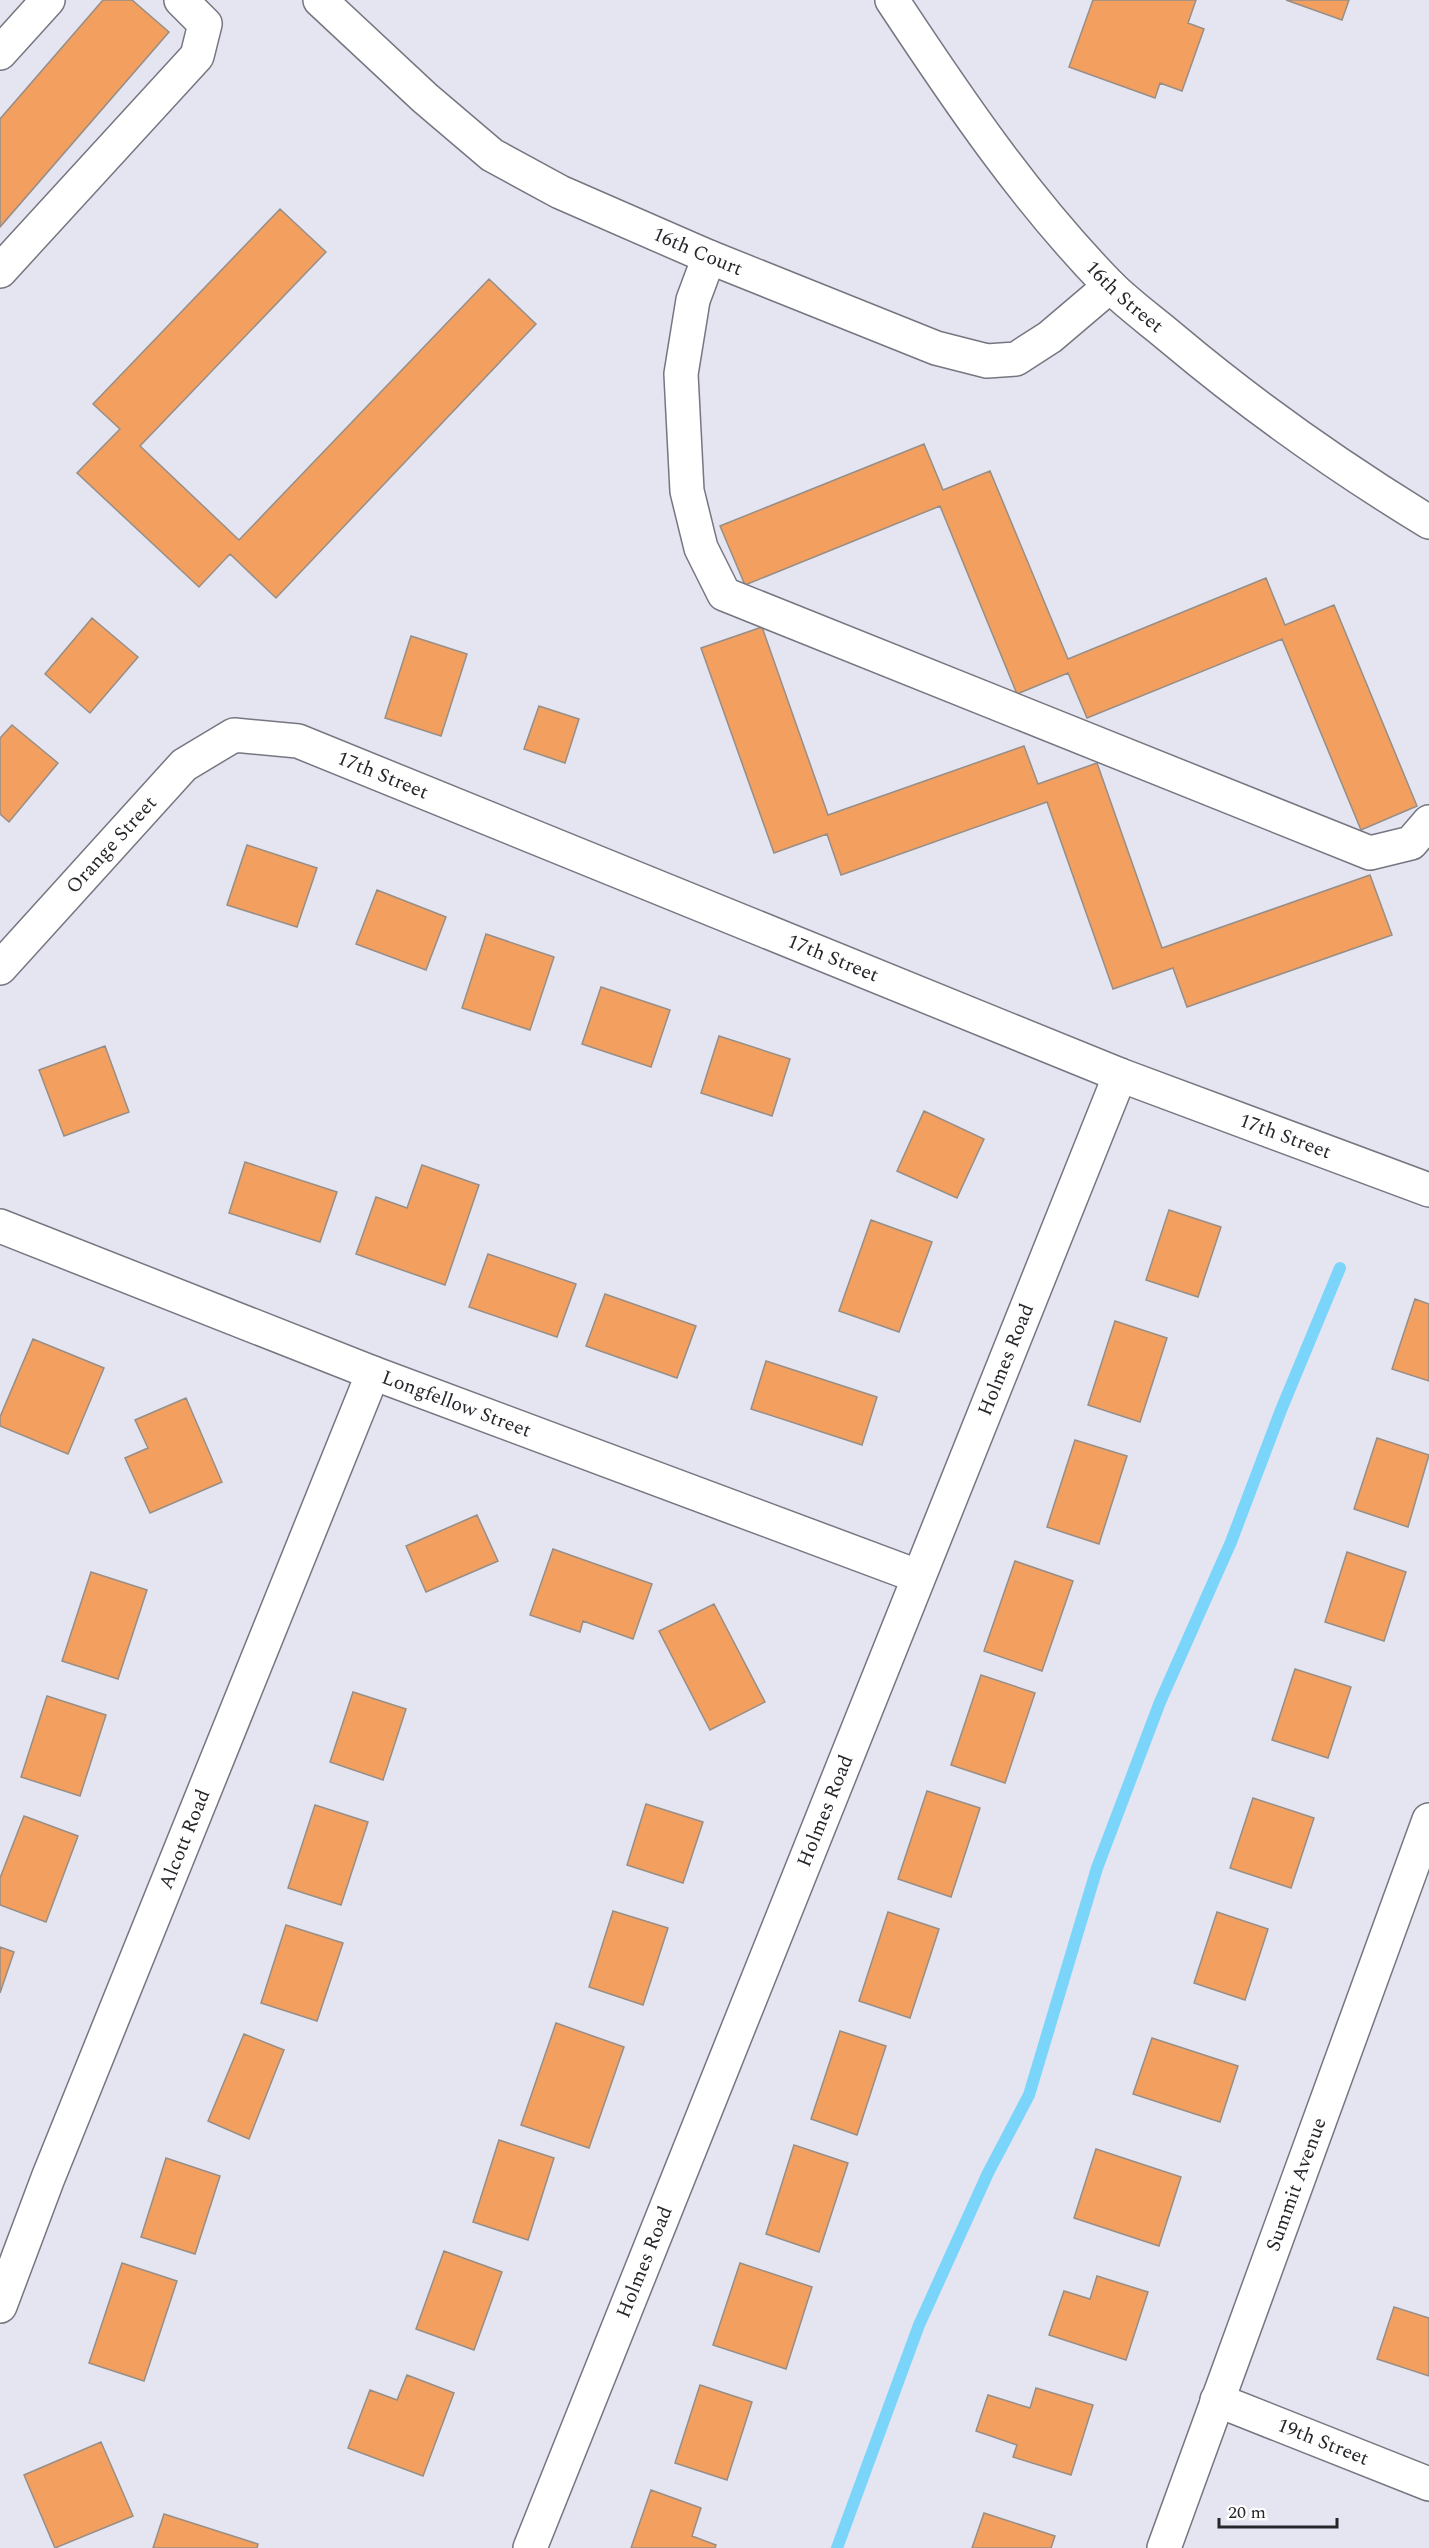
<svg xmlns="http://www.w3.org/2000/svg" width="1429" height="2548" font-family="Spectral,serif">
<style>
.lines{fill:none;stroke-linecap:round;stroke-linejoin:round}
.stream{stroke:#7bd5fb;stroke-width:12}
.building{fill:#f29f60;stroke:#978e87;stroke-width:1.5}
.minor-casing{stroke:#757680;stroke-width:36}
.major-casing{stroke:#757680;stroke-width:36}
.minor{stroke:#fff;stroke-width:33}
.major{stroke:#fff;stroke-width:33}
.labels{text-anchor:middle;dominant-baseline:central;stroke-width:4.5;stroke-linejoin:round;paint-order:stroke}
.street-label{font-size:20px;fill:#26272b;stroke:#fff}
</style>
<rect width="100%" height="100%" fill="#e4e5f0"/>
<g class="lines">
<path class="stream" d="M837,2548L919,2325L988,2173L1029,2095L1097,1868L1160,1702L1231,1542L1281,1410L1340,1268"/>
</g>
<path class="building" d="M103,0H132L169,32L0,227V119Z
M1093,0H1196L1188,23L1204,29L1182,91L1160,83L1155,98L1069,67Z
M1286,0H1349L1342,20Z
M280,209L326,252L140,446L239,540L489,279L536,324L276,598L230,554L199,587L77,473L120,429L93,404Z
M924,444L943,490L990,471L1068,659L1266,578L1285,625L1334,605L1417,806L1361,830L1282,639L1087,718L1068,673L1017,694L940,506L745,585L720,526Z
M92,618L138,657L90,713L45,674Z
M762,627L828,815L1024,746L1038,784L1097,763L1162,948L1370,875L1392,935L1187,1007L1173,968L1113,989L1047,802L841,875L827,834L774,853L701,648Z
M411,636L467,654L441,736L385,718Z
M539,706L579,719L565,763L524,749Z
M12,725L58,763L9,822L0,814V738Z
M247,845L317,868L297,927L227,905Z
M377,890L446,917L426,970L356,944Z
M486,934L554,957L530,1030L462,1008Z
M601,987L670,1010L651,1067L582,1044Z
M719,1036L790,1059L772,1116L701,1093Z
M105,1046L129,1112L64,1136L39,1070Z
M924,1111L984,1139L957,1198L897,1171Z
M245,1162L337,1192L320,1242L229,1213Z
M422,1165L479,1185L445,1285L356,1254L376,1197L407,1208Z
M1169,1210L1221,1227L1198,1297L1146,1280Z
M871,1220L932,1242L899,1332L839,1311Z
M488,1254L576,1284L557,1337L469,1307Z
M605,1294L696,1326L677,1378L586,1346Z
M1415,1299L1429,1304V1381L1392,1369Z
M1115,1321L1167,1338L1140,1422L1088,1405Z
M33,1339L104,1368L68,1454L0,1426V1417Z
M766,1361L877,1397L862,1445L751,1409Z
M186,1398L222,1482L150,1513L125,1458L148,1448L135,1420Z
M1377,1438L1429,1455L1408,1527L1354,1509Z
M1075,1440L1127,1456L1099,1544L1047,1527Z
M477,1515L498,1561L426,1592L406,1546Z
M553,1549L652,1584L633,1639L583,1621L580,1632L530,1615Z
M1347,1552L1406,1572L1384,1641L1325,1622Z
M1015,1561L1073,1581L1042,1671L984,1651Z
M91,1572L147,1590L118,1679L62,1661Z
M714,1604L765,1702L710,1730L659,1631Z
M1295,1669L1351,1687L1328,1758L1272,1740Z
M981,1675L1035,1693L1005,1783L951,1765Z
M353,1692L406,1709L383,1780L330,1762Z
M47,1696L106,1715L80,1796L21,1777Z
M927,1791L980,1808L951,1897L898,1879Z
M1253,1798L1314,1818L1291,1888L1230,1868Z
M646,1804L703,1822L683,1883L627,1865Z
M315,1805L368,1822L341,1905L288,1888Z
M24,1816L78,1836L46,1922L0,1905V1878Z
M613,1911L668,1928L643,2005L589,1987Z
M888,1912L939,1929L910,2018L859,2001Z
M1217,1912L1268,1929L1245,2000L1194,1983Z
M286,1925L343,1943L317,2021L261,2003Z
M0,1947L14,1952L0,1993Z
M556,2023L624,2047L589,2148L521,2125Z
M840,2031L886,2046L857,2135L811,2119Z
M244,2034L284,2050L249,2139L208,2121Z
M1152,2038L1238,2066L1220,2122L1133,2094Z
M499,2140L554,2158L528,2240L473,2222Z
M794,2145L848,2163L819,2252L766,2234Z
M1096,2149L1181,2177L1159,2246L1074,2218Z
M166,2158L220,2176L195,2254L141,2237Z
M444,2251L502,2272L474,2350L416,2329Z
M122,2263L177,2281L144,2381L89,2363Z
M740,2263L812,2287L786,2369L713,2345Z
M1097,2276L1148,2292L1126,2360L1049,2335L1064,2291L1090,2299Z
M1394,2307L1429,2318V2376L1377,2359Z
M407,2375L454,2393L423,2476L348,2448L370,2390L397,2400Z
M700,2385L752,2402L727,2480L675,2463Z
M1036,2388L1093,2405L1071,2475L1013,2457L1017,2445L976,2431L988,2395L1030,2408Z
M101,2442L133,2516L55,2548L24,2475Z
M651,2490L701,2508L692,2536L716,2545L715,2548H631Z
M984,2513L1055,2536L1051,2548H972Z
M164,2514L258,2544L257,2548H153Z"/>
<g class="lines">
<g class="minor-casing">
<g id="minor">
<path id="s1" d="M320,0L425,98L492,155L560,192L709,257L936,348L987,361L1016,359L1050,337L1110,286"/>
<path d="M0,53L48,0"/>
<path d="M709,257L693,300L681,374L687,491L701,548L724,594L1370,853L1411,843L1429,822"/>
<path d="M0,271L197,56L205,24L181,0"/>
<path id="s2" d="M0,968L184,765L234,735L298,741L1120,1075L1429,1190"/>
<path id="s3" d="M0,1226L373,1373L917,1576"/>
<path id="s4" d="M0,2306L48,2178L373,1373"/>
<path id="s5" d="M1217,2400L1429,2484"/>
<path id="s6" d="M530,2548L1120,1075"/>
</g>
</g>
<g class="major-casing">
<g id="major">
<path id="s7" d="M892,0C958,100 1025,199 1109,285C1129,305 1153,322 1174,340C1255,408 1339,467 1429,522"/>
<path id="s8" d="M1164,2548L1429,1820"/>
</g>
</g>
<use href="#minor" class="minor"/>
<use href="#major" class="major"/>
</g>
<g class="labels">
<g class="street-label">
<text stroke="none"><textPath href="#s1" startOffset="459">16th Court</textPath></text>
<text stroke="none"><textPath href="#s7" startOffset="378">16th Street</textPath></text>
<text stroke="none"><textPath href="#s2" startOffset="488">17th Street</textPath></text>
<text stroke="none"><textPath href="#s2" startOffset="166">Orange Street</textPath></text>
<text stroke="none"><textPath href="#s2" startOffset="974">17th Street</textPath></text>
<text stroke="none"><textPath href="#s2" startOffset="1460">17th Street</textPath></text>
<text stroke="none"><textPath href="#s6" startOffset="1280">Holmes Road</textPath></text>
<text stroke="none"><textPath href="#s3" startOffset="490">Longfellow Street</textPath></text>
<text stroke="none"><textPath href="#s6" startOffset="794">Holmes Road</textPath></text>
<text stroke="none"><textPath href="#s4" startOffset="502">Alcott Road</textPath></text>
<text stroke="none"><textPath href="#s8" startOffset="387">Summit Avenue</textPath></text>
<text stroke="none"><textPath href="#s6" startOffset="308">Holmes Road</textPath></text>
<text stroke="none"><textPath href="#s5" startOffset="114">19th Street</textPath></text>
</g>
</g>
<path d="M1219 2518v9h118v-9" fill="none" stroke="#26272b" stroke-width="3"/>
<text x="1228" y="2518" font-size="18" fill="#26272b" stroke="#ffffff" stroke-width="4.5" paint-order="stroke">20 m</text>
</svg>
